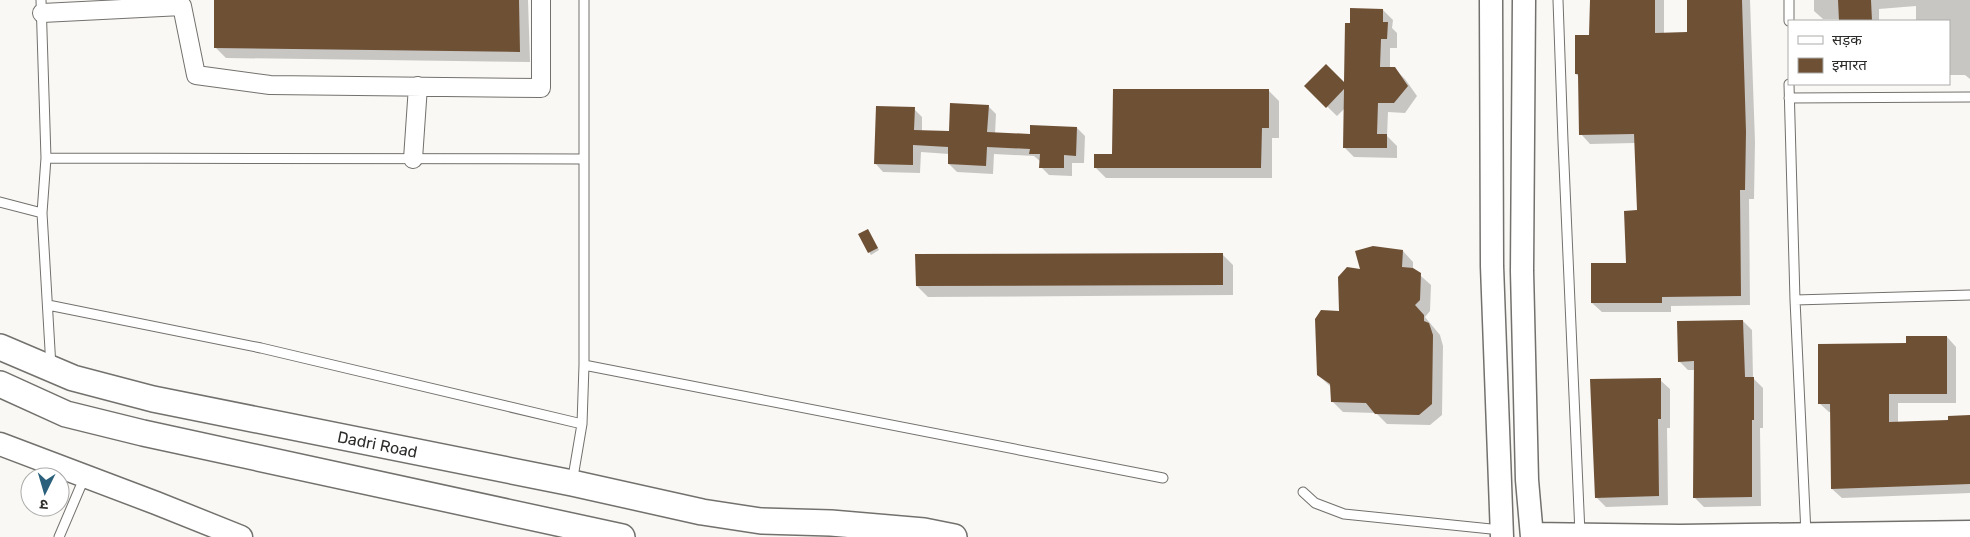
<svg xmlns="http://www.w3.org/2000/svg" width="1970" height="537" font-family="Rubik,'Noto Sans Devanagari',sans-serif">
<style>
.shadow{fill:#0003}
.building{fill:#6e5035}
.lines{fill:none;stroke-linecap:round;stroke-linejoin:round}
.service-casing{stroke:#73716d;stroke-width:11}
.minor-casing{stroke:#73716d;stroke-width:20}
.tertiary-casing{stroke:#73716d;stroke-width:25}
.secondary-casing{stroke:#73716d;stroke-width:28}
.service{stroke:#fff;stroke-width:9}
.minor{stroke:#fff;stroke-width:18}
.tertiary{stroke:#fff;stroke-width:22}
.secondary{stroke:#fff;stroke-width:25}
.labels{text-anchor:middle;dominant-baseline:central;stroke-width:5;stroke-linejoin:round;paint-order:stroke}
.street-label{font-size:16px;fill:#2d2c2a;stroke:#fff}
</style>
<rect width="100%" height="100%" fill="#faf8f4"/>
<path class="shadow" d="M216,0H528L530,62L226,58L215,47Z
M1591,0H1664V34L1688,33V0H1750L1755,142L1754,199H1749L1750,305L1671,306V312H1602L1592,303L1627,264L1638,211L1635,143L1590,144L1581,134L1579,77L1576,74L1591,36Z
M1814,0H1970V79L1965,75H1949V21H1916V6L1879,9V21H1840V19H1823L1814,11Z
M1383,10L1393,20L1392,28L1397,33V48H1390V68L1395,69L1405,79L1417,96L1405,113L1388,112L1387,136L1397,146V158L1354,157L1344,147L1345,108L1337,116L1306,86L1345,85L1351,24Z
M1268,90L1279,101V138H1272V178H1106L1095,167L1113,155Z
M988,106L996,114L995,134L1031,135L1077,128L1085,136L1084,163H1072V176L1049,175L1041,167V162L1034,156L994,154L993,174L957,172L949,164V154L921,152L920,173L883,172L875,163L914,109L922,117V131L950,132Z
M868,230L879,250L871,255L869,252Z
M1403,251L1413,262V269L1431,285L1430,311L1425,317L1440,335L1443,346L1442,415L1430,425L1387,424L1376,413L1343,412L1332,401L1331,387L1318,375L1340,312L1362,271Z
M1222,254L1233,265V295L928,297L917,286Z
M1743,321L1752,330L1753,378L1763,388V428H1760L1761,506L1704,507L1694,497L1695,370H1688L1679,361Z
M1947,337L1956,347V403H1898V423L1950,421L1970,416V493L1842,498L1832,489L1831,412H1829L1819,403L1907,345Z
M1660,380L1670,389V428H1667L1668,505L1606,507L1596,497Z"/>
<path class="building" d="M214,0H519L520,52L214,48Z
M1590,0H1655V33L1687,32V0H1742L1746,132L1745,190H1740L1741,296L1662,297V303H1591V263H1626L1624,211L1637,210L1634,134L1579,135L1578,74H1575V35H1589Z
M1838,0H1871L1872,21H1839Z
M1350,8L1383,9V22H1388L1387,39H1381L1380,67H1395L1408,86L1394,103H1378L1377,134H1387V148H1343L1344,89L1326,108L1304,86L1326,64L1344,82L1345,23H1350Z
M1113,89H1269V128H1262L1261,168H1094V154H1112Z
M950,103L989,105L987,132L1030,134V125L1077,127L1076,156L1064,155V168H1039L1040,154H1029L1030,149L987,147L986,166L948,164V147L913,145V165L874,164L876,106L915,107L914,130L949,131Z
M868,229L878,248L868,253L858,234Z
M1373,246L1403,250L1402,267L1413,268L1421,273L1420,300L1415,305L1424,315V321L1429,323L1433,335L1432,404L1419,415L1375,414L1366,403L1331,402L1330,384L1317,375L1315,319L1321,310L1339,311L1338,277L1347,267L1360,269L1355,251Z
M1223,253V285L916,286L915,254Z
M1743,320L1745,377H1754V420H1752V497L1693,498L1694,361L1678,362L1677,321Z
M1906,336H1947V394H1889V422L1948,420V416L1970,415V484L1831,489L1830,404H1818V344L1906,343Z
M1661,378V419H1658L1659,496L1595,498L1590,379Z"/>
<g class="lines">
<g class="service-casing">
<path id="service" d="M41,0L46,158L42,213L51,367
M1558,0L1563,141L1580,534
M1789,21V0
M1789,84L1795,300L1806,534
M1789,98L1970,97
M46,158L584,159
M0,202L42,213
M1795,300L1970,295
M48,305L261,348L582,424
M584,365L1163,478
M572,483L582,424L584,365V0
M1303,492L1315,503L1344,514L1501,530
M59,537L85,476"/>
</g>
<g class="minor-casing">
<path id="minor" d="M42,13L182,6L196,75L270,85L541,88V0
M413,159L418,86"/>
</g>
<g class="tertiary-casing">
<path id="tertiary" d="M1491,0L1492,266L1502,537
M1524,0L1522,271L1527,480L1532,537
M0,444L156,503L241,537
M1532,534L1680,536L1970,532"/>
</g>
<g class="secondary-casing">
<g id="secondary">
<path id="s1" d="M0,347L73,378L153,399L572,483L702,512L761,521L831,523L924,531L954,537"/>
<path d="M0,384L66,414L143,433L622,537"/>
</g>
</g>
<use href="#service" class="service"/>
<use href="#minor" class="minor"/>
<use href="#tertiary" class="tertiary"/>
<use href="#secondary" class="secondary"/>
</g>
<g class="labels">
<g class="street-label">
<text stroke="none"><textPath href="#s1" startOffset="391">Dadri Road</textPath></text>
</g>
</g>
<rect x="1788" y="20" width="162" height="65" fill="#ffffff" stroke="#ababaa"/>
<rect x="1798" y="36" width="25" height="8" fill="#ffffff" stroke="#ababaa"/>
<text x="1832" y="45" font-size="15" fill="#2d2c2a">सड़क</text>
<rect x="1798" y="58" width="25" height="15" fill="#6e5035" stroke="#ababaa"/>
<text x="1832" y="70" font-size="15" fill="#2d2c2a">इमारत</text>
<g transform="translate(45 492) rotate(185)"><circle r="24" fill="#ffffff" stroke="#ababaa"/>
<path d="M0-4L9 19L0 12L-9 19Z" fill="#2a607b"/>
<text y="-8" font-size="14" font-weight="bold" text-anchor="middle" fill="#2d2c2a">उ</text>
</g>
</svg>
